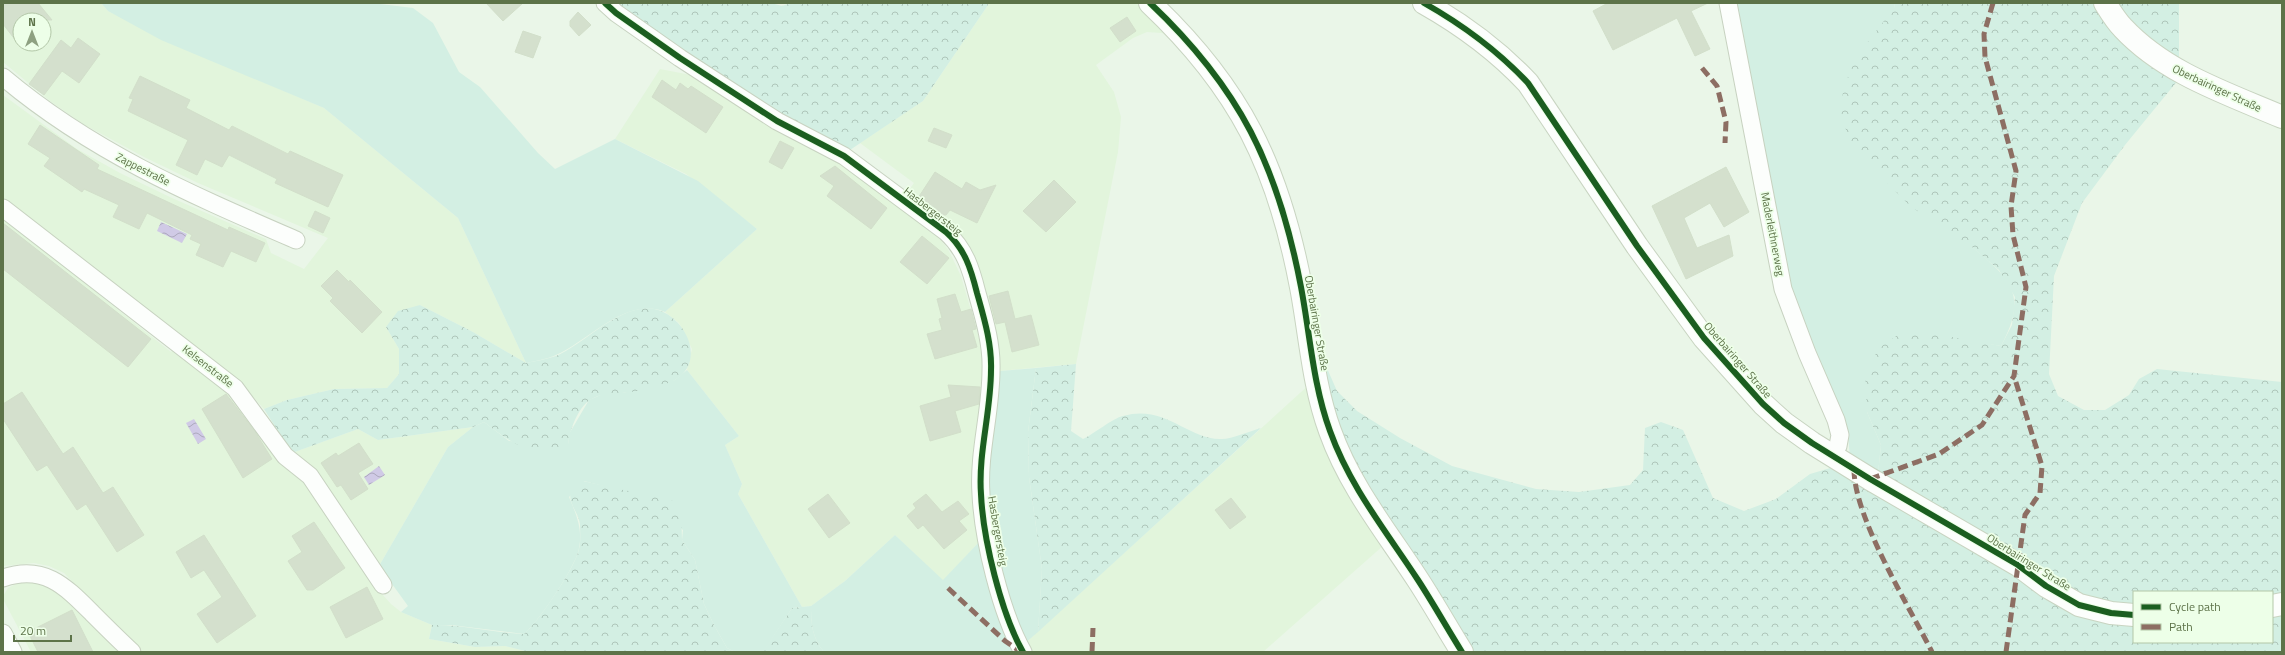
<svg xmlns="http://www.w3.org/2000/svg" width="2285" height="655" font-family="'Titillium Web',sans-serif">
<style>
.residential{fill:#e2f5dc;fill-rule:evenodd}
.green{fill:#d3efe3}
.forest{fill:url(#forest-crowns);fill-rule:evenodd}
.water{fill:url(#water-waves)}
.building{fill:#d4e0cd;stroke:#d2dfca}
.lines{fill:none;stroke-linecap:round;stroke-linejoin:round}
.street-casing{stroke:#c7d2c0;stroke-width:19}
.secondary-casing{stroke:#c8d4c1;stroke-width:24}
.street{stroke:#fcfefc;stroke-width:17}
.secondary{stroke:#fcfefc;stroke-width:22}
.quiet{stroke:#8d6e63;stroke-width:5;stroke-dasharray:10 5;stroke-linecap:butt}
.cycleway-casing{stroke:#edffe8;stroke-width:8}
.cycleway{stroke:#1b5e20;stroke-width:6}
.labels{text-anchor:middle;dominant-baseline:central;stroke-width:3.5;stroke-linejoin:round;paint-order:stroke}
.street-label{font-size:11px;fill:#5d7349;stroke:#edffe8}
</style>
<defs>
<pattern id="forest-crowns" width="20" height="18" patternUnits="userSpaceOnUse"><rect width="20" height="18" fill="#d3efe3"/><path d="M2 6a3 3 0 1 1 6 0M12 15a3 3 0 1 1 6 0" fill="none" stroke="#aec6ba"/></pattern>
<pattern id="water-waves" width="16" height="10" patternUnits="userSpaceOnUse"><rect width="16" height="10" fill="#d0cae6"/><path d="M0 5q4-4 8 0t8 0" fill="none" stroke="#aca8bc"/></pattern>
</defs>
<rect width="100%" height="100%" fill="#eaf6e8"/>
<path class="residential" d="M3,3H101L108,11L221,64L324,108L458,218L526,363L473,332L420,305L386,327L399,349V374L387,388L334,389L287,400L264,409L243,386L213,361L3,199V95L77,149L120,173L172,198L266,239L271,253L304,269L328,238L198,183L144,157L83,124L50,101L3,62ZM20,20H44V44H20Z
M987,3H1138L1176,39L1162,33L1147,32L1133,38L1096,65L1114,92L1121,117L1118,152L1076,364L1000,371L982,283L974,257L965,240L950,224L906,194L914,183L860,143L923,101L988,5Z
M660,69L696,76L837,160L940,239L949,251L961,276L981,345L983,367L981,540L943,581L895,535L845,581L811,606L802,607L738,494L742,484L725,445L739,436L687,370L692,349L679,323L665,312L757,229L686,174L615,139Z
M3,218L171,352L174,348L217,380L308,484L373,584L391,604L401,612L432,625L429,639L475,647L505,646L529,652H141L64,573L49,566L34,563L3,566Z
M1311,383L1384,545L1263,652H1028L1024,644Z
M473,427L448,447L379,566L292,453L358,429L378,440Z
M31,582L44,585L59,593L120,652H31L3,599V596L8,588L18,583Z"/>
<path class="green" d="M101,3H372L413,8L433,23L459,72L480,87L538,153L555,169L615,139L698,181L757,229L665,312C626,296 589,341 556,355C547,359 536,361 526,363L458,218L324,108L161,40L108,11Z
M1733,3H1895L1894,8L1972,247C2012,280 2028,295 2001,346L1988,344L1867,412L1881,445L1878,473L1850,458L1848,434L1788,288Z
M1036,368L1028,432L1029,477L1042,569L1038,632L1024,644L996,561L984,484L1000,371Z
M687,370L739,436L725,445L742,484L738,494L802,607L792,608L764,651L735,652L727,648L714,625L704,604L695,560L682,540L683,530L638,495L584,481L569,497C576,514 583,529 579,548C577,565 538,623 524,634L451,625H432L401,612L408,606L379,566L448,447L473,427L484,422L509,441L568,445L569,434L589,400L605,393H623L675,380Z
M895,535L943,580L981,540L1016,652H824C812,638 811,623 811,606L845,581Z"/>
<path class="forest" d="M615,3H771L782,6L791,3H987L988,5L923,101L847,152C766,108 689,58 615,3Z
M1895,3H2179V79L2125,145L2082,203L2054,276L2049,374L2058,396L2084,410H2105L2129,395L2139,379L2157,369L2282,382V652H1471L1340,441L1319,350L1337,391L1357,411L1400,438L1452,466L1536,489L1579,492L1630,485L1643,470L1645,428L1661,422L1683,430L1713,498L1744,511L1776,499L1810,474L1837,466L1878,473L1881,445L1867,412L1865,373L1879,348L1902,332L1941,335L2001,346L2012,325L2015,297L1999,270L1972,247L1910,206L1853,148L1841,117L1843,89L1856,57L1894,8ZM2134,592H2272V642H2134Z
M420,305L473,332L526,363C536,361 547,359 556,356C585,344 627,296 661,311C688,322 705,362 675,380C665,386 635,392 622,393C611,394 601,393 590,400C578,407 569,432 568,445C534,461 510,442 484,422L473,427L378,440L358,429L292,453L264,409L287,400L334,389L387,388L399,374V349L386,327L398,311Z
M1076,364L1071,431L1083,439C1094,434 1113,418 1123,416C1164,404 1186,438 1220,439C1230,440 1250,431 1261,428L1038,632L1042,569L1029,477L1028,432L1036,368Z
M583,481L673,501L681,510L682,540L695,560L704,604L714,625L727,648L735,652H529L505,646L475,647L429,639L432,625C463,624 493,633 524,634C538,623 576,566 579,549C581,542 580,531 580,524C578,511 567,503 571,489Z
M811,606C811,623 812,638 824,652H761L764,650L792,608Z"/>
<path class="water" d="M161,222L187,234L182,243L157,231Z
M194,419L206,439L198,444L186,423Z
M379,466L385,475L369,485L364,477Z"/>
<path class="building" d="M3,3H38L52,20H20V46L3,24Z
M486,3H523L503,21Z
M1608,3H1708L1691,11L1710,49L1695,56L1677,18L1613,50L1593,11Z
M578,12L591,25L579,36L570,26V21Z
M1127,17L1136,31L1120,42L1110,28Z
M523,31L541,37L533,58L515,52Z
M78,38L100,54L79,83L62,71L44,95L29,84L61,40L71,48Z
M140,76L190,100L186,108L229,130L232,126L288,154L290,151L343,175L328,207L275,183L277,179L229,155L222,167L205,159L197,175L176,165L188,140L128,111L133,99L129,98Z
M662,80L676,90L680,83L688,89L691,86L723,107L706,133L652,97Z
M40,125L99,165L97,169L228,230L229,227L265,243L256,262L231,251L223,267L196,255L201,244L190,239L192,235L147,213L139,229L113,217L119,205L84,189L82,192L44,166L50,158L28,144Z
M934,128L952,135L946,148L928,141Z
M780,141L794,148L782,169L769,162Z
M835,166L887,208L871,229L827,196L834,186L820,176Z
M1726,167L1749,212L1724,227L1710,203L1684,218L1697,248L1729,235L1733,256L1686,279L1652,206Z
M935,172L962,189L966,182L980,190L996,185L977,223L950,210L946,215H940L918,198Z
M1054,180L1076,202L1046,232L1023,211Z
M315,211L330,218L323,233L308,226Z
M3,223L151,339L128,367L3,269Z
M922,236L949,258L927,284L900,262Z
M337,270L349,282L350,280L382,312L362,333L330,301L333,298L321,286Z
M1008,291L1015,319L1031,315L1039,345L1012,352L1005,322L996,324L989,296Z
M955,294L961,312L971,309L976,329L972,330L977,347L935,359L927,334L942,330L939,319L942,318L937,299Z
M948,385L980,387L979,404L955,411L961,432L930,441L920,406L951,397Z
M22,392L63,454L73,447L103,493L113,487L144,535L117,552L86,504L77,510L47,465L37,471L3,419V404Z
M226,394L254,430L272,459L243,478L202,409Z
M359,443L373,464L358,473L368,489L351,500L341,485L337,487L321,463L336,453L338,456Z
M828,494L850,523L829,538L808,509Z
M926,494L942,512L958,501L969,514L959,521L967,530L944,549L923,525L918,529L907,516L916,508L913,504Z
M1231,498L1246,517L1230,529L1215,510Z
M314,522L345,568L313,590H307L288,561L302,552L292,536Z
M204,535L256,616L217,643L197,614L222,597L204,570L191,578L176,552Z
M367,587L383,619L346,638L330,607Z
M72,610L93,652H38L28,632Z"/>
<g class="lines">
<g class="street-casing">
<path id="street" d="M605,3L616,13L680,58L723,86L777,121L844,156L946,232C965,249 971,269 977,293C984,318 992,344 991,370C991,412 978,453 981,494C983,539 1001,613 1023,652
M1728,3L1783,289L1807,353L1836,420L1840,435L1838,446L1832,456
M3,77C92,152 190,194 296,240
M3,208L235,388L285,456L310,476L383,585
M3,578C44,564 65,586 92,613C105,626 118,639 132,652
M3,633L13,652"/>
</g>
<g class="secondary-casing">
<path id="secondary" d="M1150,3C1240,88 1278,166 1301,287C1310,334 1313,385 1330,431C1350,487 1386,531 1418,580C1433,603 1447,628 1462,652
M1424,3C1463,25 1497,50 1528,83L1637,246L1704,338L1763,404L1784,423L1812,443L1870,479L2018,565L2046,586L2079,605L2111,613L2134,615
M2105,3C2110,11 2116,21 2123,28C2165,73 2226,93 2282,117
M2272,606L2282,604"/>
</g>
<use href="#street" class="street"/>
<use href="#secondary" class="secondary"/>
<path class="quiet" d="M1702,68L1717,86L1726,122L1725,143
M1854,469C1854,518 1909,606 1932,652
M1870,479L1939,454L1982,425L2014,376L2026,287L2013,235L2011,206L2016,171L1985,57L1984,34L1993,3
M948,588L1005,641L1021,652
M1092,652L1093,628
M2006,652L2025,515L2040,493L2042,466L2014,376"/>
<g class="cycleway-casing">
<path id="cycleway" d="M605,3L616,13L680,58L723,86L777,121L844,156L946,232C965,249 971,269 977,293C984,318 992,344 991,370C991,412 978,453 981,494C983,539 1001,613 1023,652
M1150,3C1240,88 1278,166 1301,287C1310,334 1313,385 1330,431C1350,487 1386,531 1418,580C1433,603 1447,628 1462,652
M1424,3C1463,25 1497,50 1528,83L1637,246L1704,338L1763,404L1784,423L1812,443L1870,479L2018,565L2046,586L2079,605L2111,613L2134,615"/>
</g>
<use href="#cycleway" class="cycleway"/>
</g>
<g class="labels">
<g class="street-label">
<text transform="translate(2217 88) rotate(25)">Oberbairinger Straße</text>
<text transform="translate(143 169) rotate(27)">Zappestraße</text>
<text transform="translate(933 211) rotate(38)">Hasbergersteig</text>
<text transform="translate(1773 234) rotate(79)">Maderleithnerweg</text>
<text transform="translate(1317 323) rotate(80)">Oberbairinger Straße</text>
<text transform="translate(1738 360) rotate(49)">Oberbairinger Straße</text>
<text transform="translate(208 366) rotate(38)">Kelsenstraße</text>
<text transform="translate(998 531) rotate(80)">Hasbergersteig</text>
<text transform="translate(2029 562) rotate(32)">Oberbairinger Straße</text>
</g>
</g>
<rect width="2285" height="655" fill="none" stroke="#5d7349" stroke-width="8"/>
<rect x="2133" y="591" width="140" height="52" fill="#edffe8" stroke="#b3c7a8"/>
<rect x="2141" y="604" width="20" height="6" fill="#1b5e20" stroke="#b3c7a8"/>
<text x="2169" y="611" font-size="12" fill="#5d7349">Cycle path</text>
<rect x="2141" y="624" width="20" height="6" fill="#8d6e63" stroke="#b3c7a8"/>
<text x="2169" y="631" font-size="12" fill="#5d7349">Path</text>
<g transform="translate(32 32)"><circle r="19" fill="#edffe8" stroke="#b3c7a8"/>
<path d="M0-3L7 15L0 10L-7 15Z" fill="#8ea181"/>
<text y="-6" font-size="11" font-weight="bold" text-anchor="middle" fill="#5d7349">N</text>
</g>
<path d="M14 635v6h57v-6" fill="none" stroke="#5d7349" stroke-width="2"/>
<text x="20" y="635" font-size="12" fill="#5d7349" stroke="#edffe8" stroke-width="3" paint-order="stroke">20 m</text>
</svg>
